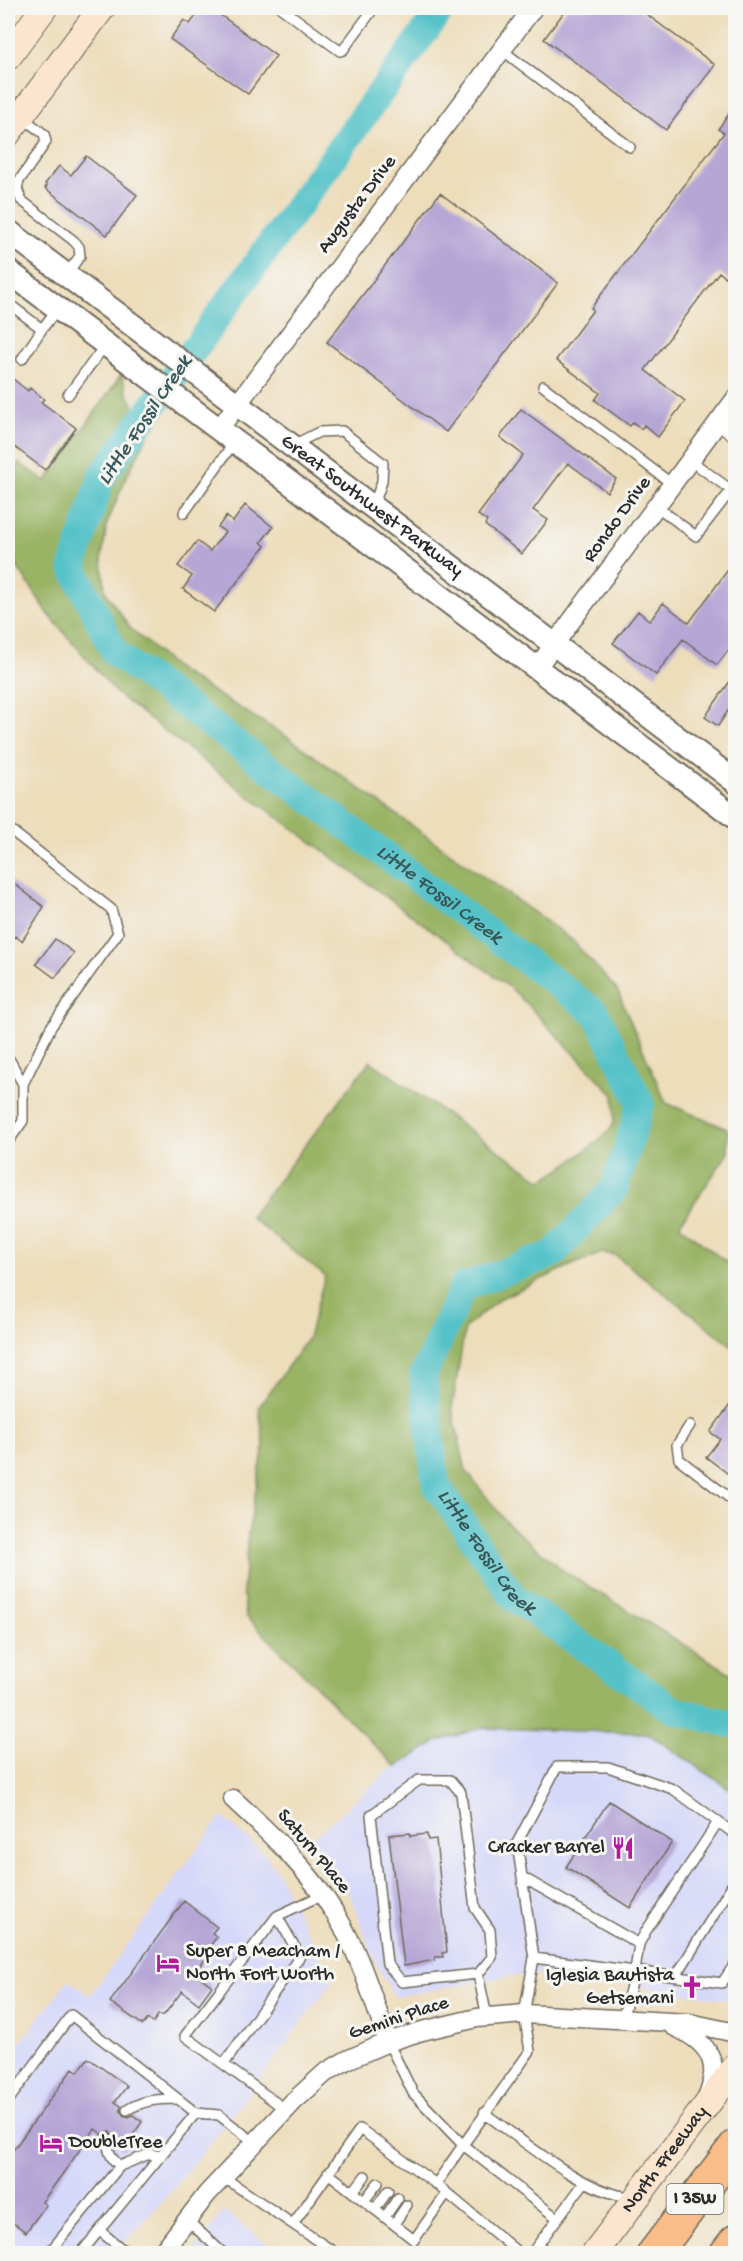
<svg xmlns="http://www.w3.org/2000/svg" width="743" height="2261" font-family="'Gochi Hand',sans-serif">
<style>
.built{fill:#d6d8f9}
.forest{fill:#9ab466;stroke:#627048;stroke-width:1.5}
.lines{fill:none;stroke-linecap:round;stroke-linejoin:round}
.river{stroke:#54c2c8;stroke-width:28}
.building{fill:#b5a6d5}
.service-casing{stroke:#6f695d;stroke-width:12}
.minor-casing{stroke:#6f695d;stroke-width:21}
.tertiary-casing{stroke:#6f695d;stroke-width:26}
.secondary-casing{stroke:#6f695d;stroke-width:28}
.motorway-casing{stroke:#6f695d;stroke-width:36}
.service{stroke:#fff;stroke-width:9}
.minor{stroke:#fff;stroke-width:18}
.tertiary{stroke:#fff;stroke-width:22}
.secondary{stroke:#fce5cf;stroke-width:26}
.motorway{stroke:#f8bd88;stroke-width:33}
.labels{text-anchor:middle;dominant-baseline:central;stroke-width:6;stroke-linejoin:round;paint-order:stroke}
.shield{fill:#f6f6f2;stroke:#686867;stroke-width:1.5}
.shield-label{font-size:18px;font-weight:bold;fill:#2b2b2b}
.street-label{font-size:20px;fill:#2b2b2b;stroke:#f6f6f2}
.poi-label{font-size:20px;fill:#2b2b2b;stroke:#f6f6f2;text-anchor:end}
.water-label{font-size:21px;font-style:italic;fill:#37585a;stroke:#f6f6f2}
</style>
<rect width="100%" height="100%" fill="#f6f6f2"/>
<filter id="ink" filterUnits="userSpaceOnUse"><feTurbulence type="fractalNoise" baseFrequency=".0167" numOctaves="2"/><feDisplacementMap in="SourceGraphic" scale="12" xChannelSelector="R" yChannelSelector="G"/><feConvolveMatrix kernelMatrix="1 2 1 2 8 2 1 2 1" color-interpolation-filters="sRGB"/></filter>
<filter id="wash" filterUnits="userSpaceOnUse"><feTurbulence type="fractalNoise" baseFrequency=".008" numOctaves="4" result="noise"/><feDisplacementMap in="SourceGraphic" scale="24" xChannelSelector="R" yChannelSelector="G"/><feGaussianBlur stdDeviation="1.35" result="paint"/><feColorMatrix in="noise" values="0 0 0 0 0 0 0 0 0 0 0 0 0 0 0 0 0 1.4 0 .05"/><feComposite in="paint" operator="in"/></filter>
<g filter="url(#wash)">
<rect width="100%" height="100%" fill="#edddbb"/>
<path class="built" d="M480,1728L647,1733L735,1792L734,2001L562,1974L509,1976L395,1997L376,1964L349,1893L312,1839L386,1773L436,1742Z
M221,1816L255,1845L275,1867L332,1982L239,2107L174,2188L115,2253H8V2059L68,1980L90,1996Z
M224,2211L279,2253L192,2254Z"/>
<path class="forest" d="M122,374L127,393L149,433L126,478L107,523L102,557L105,591L130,628L179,671L289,738L571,939L617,990L666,1103L728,1129V1153L679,1225L735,1269V1348L615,1255L602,1253L572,1265L499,1299L465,1328L452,1408L466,1471L507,1523L565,1572L735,1676V1792L647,1733L480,1728L436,1742L396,1767L246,1616L243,1591L248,1534L264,1446L259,1407L308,1338L325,1276L250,1217L370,1061L541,1180C556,1173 607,1138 613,1124C616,1116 614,1103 614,1095L512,989L246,794L117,694L50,616L14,562L8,558V479L19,463L46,481Z"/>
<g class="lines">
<path class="river" id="s1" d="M442,8L102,476L73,567L115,653L596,1013L641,1104L614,1189L553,1254L463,1287L423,1376L436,1485L514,1598L674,1710L736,1725"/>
</g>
<g id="blocks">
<path class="building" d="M202,8H211L276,56L248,94L170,39L184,20L190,24Z
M567,8H638L715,65L666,130L544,39Z
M735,106V285L719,272L645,370L685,401L658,437L644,425L641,429L633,422L630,426L595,400L600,393L556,360L593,310L591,308L724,133L718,129Z
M86,156L137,195L107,235L45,188L47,186L45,184L59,166L71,175Z
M440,193L558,283L446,432L327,342Z
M8,375L28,391L30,388L44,399L41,402L76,428L45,470L8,442Z
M521,409L616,479L607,492L568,463L533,510L548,520L522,554L485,525L487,521L478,515L523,455L500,437Z
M245,505L273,527L261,542L265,546L214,612L183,589L192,576L178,566L197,541L210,551L225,532L218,527L226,516L233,522Z
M735,560V642L717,665L683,639L656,675L613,643L638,611L650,621L663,603L689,623Z
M735,674V700L718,726L705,717Z
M8,879L44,907L22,941L15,936L8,946Z
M55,939L74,953L55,978L36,964Z
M735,1398V1479L706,1457L720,1439L710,1432Z
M609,1801L672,1842L630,1908L566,1867Z
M410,1833V1836L427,1834L428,1840L436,1839L447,1952L442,1953L443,1957H435V1960L404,1966L389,1835Z
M184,1901L217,1927L212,1933L217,1937L212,1943L211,1947L213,1949L195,1973L212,1986L199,2004L182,1991L164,2015H158L153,2023L148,2019L143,2025L110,2002Z
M88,2058L127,2086L115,2102L121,2106L120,2110L123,2115L128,2117L133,2115L142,2122L123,2149L114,2143L110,2132L102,2134L95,2129L42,2202L46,2205L26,2232L8,2219V2157L73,2068L78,2072Z"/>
</g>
</g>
<g filter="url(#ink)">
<use href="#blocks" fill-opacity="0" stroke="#6f695d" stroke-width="1.5"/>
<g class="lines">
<g class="service-casing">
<path id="service" d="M281,8L340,51L343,50L374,8
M502,50L630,147
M23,118L44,134L46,142L19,181L17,188L21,200L74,241L79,247L80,256L66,275
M8,303L42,329L22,359
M42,329L58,308
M543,386L672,484
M68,395L106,344
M716,424L736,438
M293,445L319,432L342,431L383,463L382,481L374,505
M690,460L731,490
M656,506L696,536L736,484
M184,513L235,441
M8,828L111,909L118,933L51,1027L23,1084
M8,1057L23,1084V1121L8,1142
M690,1425L677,1445L679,1459L736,1503
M522,1877L639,1944
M534,1958L635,1971L639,1944L646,1931L718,1822
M478,1974L402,1982L387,1964L371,1815L419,1780H450L461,1793L475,1908L490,1930L492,1957L478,1974L487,2017
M676,1976L736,1879
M622,2020L635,1971L722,1983L736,1962
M388,2042L413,2093L463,2145L530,2051L524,2014L534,1958L517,1843L557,1767H608L673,1789L736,1835
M224,2064L300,1956L277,1916
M8,2101L71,2015L196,2113L219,2115L255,2143
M127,2110C143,2100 158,2099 176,2099
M286,2110L185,2036L277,1916L322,1895
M484,2113C523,2140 585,2194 631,2197
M107,2138C108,2151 110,2158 120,2166
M328,2173L414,2240L447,2193
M223,2177L337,2254
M353,2192L365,2176
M364,2201L378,2183
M375,2209L388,2191
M385,2217L398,2198
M187,2220L224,2254
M293,2224L360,2129L436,2184
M394,2224L407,2205
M100,2231L128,2254
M48,2254L120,2166L149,2154L161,2156
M80,2254L196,2113
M520,2254L436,2184L463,2145L557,2218
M531,2254L584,2183"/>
</g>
<g class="minor-casing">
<path id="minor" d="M219,429L533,8
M536,669L736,398
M233,1799C271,1834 309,1870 336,1915C360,1954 373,1999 388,2042
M673,2026C707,2041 723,2061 707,2098
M161,2254L207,2194L294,2101L325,2073L347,2060L388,2042L422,2031L477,2018L524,2014L689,2023L736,2033"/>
</g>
<g class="tertiary-casing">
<g id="tertiary">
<path id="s2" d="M8,231L736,782"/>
<path d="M8,271L736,818"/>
</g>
</g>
<g class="secondary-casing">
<g id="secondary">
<path d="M8,57L44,8"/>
<path d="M8,133L102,8"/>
<path id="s3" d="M594,2254L736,2066"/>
</g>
</g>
<g class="motorway-casing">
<path id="motorway" d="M654,2254L736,2146
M726,2254L736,2241"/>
</g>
<use href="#service" class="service"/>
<use href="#minor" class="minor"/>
<use href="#tertiary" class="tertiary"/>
<use href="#secondary" class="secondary"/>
<use href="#motorway" class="motorway"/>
</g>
</g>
<defs>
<g id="restaurant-bare" transform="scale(1.8)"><path d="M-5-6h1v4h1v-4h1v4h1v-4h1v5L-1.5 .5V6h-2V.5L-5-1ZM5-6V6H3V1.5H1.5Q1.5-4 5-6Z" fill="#b5179e" stroke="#f6f6f2" stroke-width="2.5" paint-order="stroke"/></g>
<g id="hotel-bare" transform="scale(1.8)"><path d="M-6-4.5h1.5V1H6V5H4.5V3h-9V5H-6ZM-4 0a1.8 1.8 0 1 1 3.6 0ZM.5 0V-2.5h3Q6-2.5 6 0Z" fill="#b5179e" stroke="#f6f6f2" stroke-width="2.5" paint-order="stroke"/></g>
<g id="church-bare" transform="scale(1.8)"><path d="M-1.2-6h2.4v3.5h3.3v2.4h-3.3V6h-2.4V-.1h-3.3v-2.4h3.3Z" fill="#b5179e" stroke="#f6f6f2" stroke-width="2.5" paint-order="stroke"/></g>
</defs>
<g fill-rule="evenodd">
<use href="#restaurant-bare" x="623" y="1848"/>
<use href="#hotel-bare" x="168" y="1963"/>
<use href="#church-bare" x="692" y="1987"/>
<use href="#hotel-bare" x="51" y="2143"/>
</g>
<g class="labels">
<rect class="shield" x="666.5" y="2184" width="57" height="30" rx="4.5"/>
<g class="shield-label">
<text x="695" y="2199">I 35W</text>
</g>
<g class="street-label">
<text transform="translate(358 205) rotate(-53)">Augusta Drive</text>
<text stroke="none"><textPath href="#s2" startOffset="456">Great Southwest Parkway</textPath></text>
<text transform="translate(618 520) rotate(-54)">Rondo Drive</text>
<text transform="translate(313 1852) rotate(50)">Saturn Place</text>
<text transform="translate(399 2019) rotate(-18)">Gemini Place</text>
<text stroke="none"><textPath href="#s3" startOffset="118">North Freeway</textPath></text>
</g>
<g class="poi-label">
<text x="605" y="1848">Cracker Barrel</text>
<text x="186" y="1952" text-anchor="start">Super 8 Meacham /<tspan x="186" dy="23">North Fort Worth</tspan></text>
<text x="674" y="1976">Iglesia Bautista<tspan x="674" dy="23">Getsemani</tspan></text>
<text x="69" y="2143" text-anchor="start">DoubleTree</text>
</g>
<g class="water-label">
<text transform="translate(146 421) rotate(-56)">Little Fossil Creek</text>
<text stroke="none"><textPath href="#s1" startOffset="1174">Little Fossil Creek</textPath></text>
<text stroke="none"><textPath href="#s1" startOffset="2038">Little Fossil Creek</textPath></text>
</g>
</g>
<rect width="743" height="2261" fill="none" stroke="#f6f6f2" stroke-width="30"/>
</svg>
